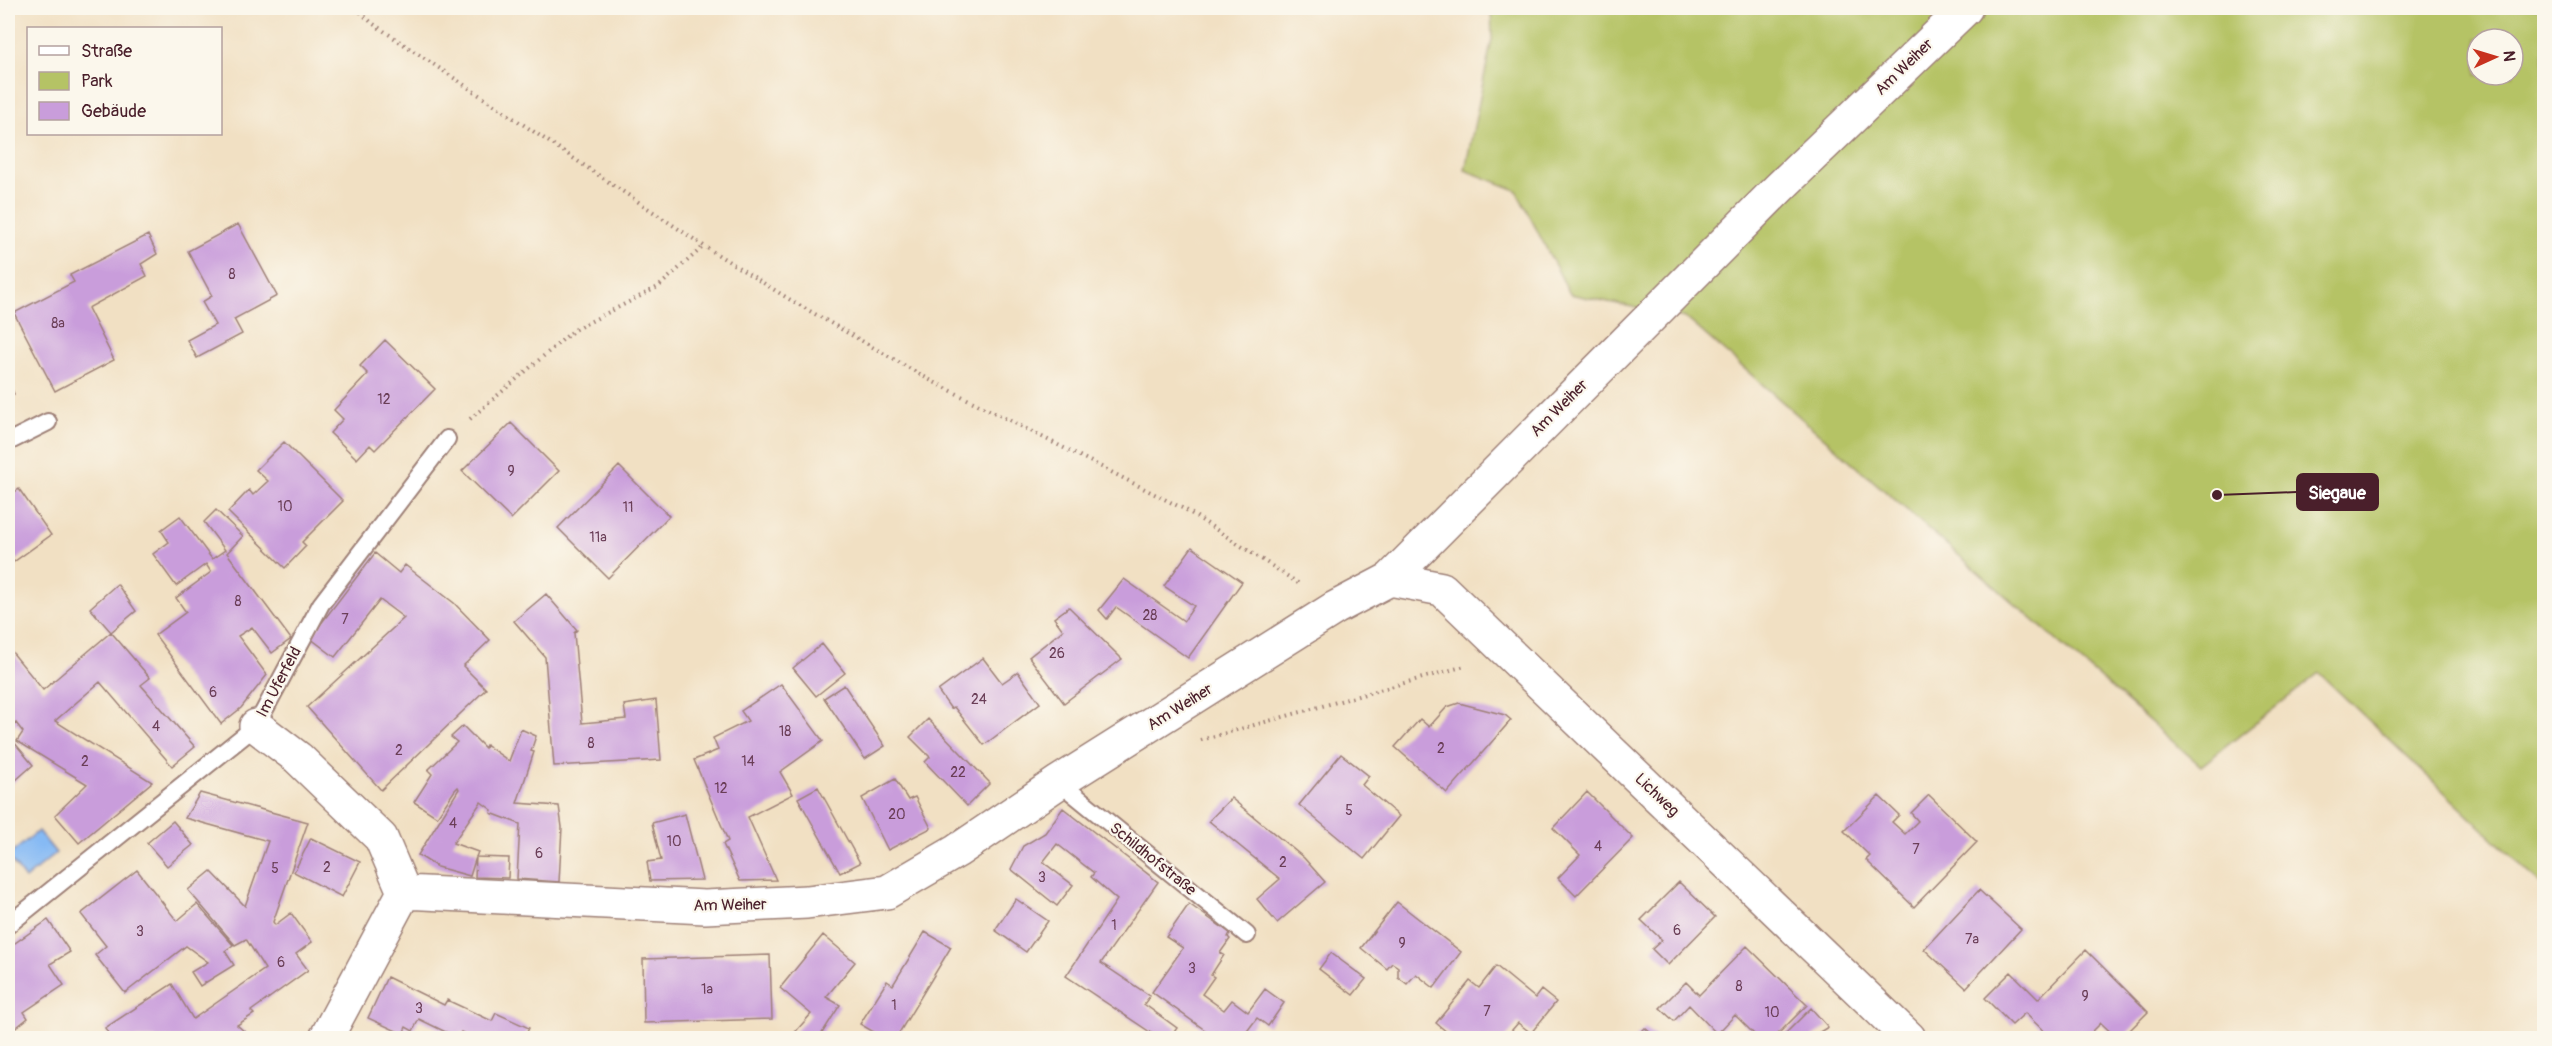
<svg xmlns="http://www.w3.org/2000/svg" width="2552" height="1046" font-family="Pangolin,sans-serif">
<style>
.green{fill:#b5c365;stroke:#807148;stroke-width:1.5;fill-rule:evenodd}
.water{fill:#86baf4;stroke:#686c90;stroke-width:1.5}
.building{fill:#c99ddb}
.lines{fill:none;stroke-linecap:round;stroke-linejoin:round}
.service-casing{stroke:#9e8077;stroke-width:20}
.minor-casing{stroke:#9e8077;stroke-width:36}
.path{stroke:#9e8077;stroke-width:4;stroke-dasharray:1.5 4.5;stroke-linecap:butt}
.service{stroke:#fff;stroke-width:16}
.minor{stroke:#fff;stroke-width:33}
.labels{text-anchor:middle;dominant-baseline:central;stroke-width:4.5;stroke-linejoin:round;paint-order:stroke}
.number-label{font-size:14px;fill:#6a3e57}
.street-label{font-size:16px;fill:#4a1f2b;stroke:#fbf7ec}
.leader{fill:none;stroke:#4a1f2b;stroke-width:2}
.callout-dot{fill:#4a1f2b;stroke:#fbf7ec;stroke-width:2}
.callout{fill:#4a1f2b;stroke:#4a1f2b;stroke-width:2}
.callout-label{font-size:18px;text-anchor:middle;font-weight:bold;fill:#fff}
</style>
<rect width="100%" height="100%" fill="#fbf7ec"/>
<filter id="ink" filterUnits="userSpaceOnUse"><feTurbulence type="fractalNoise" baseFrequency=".0167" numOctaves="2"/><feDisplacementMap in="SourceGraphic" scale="12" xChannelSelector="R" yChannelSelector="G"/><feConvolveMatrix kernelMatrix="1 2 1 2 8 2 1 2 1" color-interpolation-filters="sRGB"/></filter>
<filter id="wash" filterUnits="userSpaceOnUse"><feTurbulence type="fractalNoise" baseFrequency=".008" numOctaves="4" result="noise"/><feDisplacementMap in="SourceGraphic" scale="24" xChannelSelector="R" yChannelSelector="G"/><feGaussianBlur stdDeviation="1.35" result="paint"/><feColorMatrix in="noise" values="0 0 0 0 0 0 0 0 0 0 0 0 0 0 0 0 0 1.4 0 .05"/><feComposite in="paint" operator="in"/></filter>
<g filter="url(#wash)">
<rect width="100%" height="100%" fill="#f1e0c3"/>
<path class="green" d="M1491,8H2544V887L2319,673L2201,766L1686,318L1570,294L1516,190L1465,170L1492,39ZM2477,39H2513V75H2477Z"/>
<path class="water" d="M38,831L56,853L25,879L8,856Z"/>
<g id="blocks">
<path class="building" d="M238,224L277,296L234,319L242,334L197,358L187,340L215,325L202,302L212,296L188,251Z
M148,235L157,254L141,264L147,276L88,308L114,360L55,391L14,313L74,282L70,275Z
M385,340L435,389L375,450L370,445L357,459L330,433L343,419L334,410L368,374L360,366Z
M8,381L14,394L8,398Z
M511,423L559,471L511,519L462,471Z
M284,442L343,501L302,542L306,546L285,568L228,512L249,490L253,495L268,481L256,470Z
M619,466L669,516L608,578L558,528Z
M19,489L51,535L8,566V497Z
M216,510L243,536L227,553L291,639L272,653L252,627L238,636L267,675L241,708L221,724L155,635L186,612L176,598L211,572L206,564L176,586L153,554L169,542L161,530L180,516L212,559L225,550L204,522Z
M1192,547L1242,582L1188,658L1116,607L1107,619L1099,610L1124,579L1184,621L1194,606L1164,586Z
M375,553L399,573L405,565L454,603L490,640L463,666L486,689L381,790L307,707L404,618L380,600L335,657L310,638Z
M117,584L136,611L111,632L90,608Z
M546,594L577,630L574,633L582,723L626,719L624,705L656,700L661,760L554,766L545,657L514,621Z
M1069,607L1122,659L1064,703L1029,657L1063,630L1054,618Z
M111,632L150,678L141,685L195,747L172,766L100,682L55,721L152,782L79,843L55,815L87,784L17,741L23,732L16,723L8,731V647L43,690Z
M822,644L845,673L816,696L793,668Z
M983,658L1002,683L1018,672L1040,703L984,745L954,707L951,709L938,691Z
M781,684L823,741L780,772L793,794L748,817L776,880L740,881L723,844L728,841L694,760L718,750L713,738L748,721L741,711Z
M844,685L885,746L865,759L824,698Z
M1459,703L1505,715L1511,720L1447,793L1395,747L1420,719L1429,727L1447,707Z
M928,719L990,783L967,806L925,762L930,757L910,737Z
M463,726L485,748L486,745L509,761L521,729L536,736L531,751L534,752L517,803L559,806L562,827L559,882L517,879L520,824L491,813L492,810L481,802L453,843L478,852L476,857L509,858L508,878L475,877L476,857L470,876L437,867L418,855L459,789L458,787L455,790L437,817L414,802L432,774L428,770L457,742L451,737Z
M8,735L33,765L8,787Z
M1341,754L1369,776L1362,785L1399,816L1364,859L1299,805Z
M895,779L908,800L915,797L931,828L888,850L862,798Z
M818,787L860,863L840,873L798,798Z
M1587,792L1633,838L1576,896L1558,878L1580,855L1553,828Z
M200,793L308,822L273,922L275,925L291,913L312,942L296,954L308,970L251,1011L254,1014L237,1025L252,1038H111L105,1028L172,984L193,1019L265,969L246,939L235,945L188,890L211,871L245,906L268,841L185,818Z
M1929,795L1977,842L1914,907L1866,860L1870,856L1844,831L1879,796L1899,815L1892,822L1905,834L1918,821L1911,813Z
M1231,798L1304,858L1325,882L1277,923L1257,899L1280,879L1209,821Z
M1063,808L1158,882L1101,963L1150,996L1144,1004L1177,1028L1170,1038H1159L1066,976L1117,900L1091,877L1094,873L1057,844L1043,862L1073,885L1057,906L1011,869L1023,846L1045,833Z
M685,814L702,880L650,881L647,862L661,860L652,823Z
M173,821L193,845L167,866L147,843Z
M311,838L360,862L342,897L294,872Z
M137,870L177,921L197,904L233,945L225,951L234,965L200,986L191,972L208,962L186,946L125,993L95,955L106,946L81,914Z
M1679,882L1715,917L1668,965L1652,949L1662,940L1641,920Z
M1979,890L2021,929L1966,988L1924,949Z
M1016,899L1048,921L1026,952L995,930Z
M1397,902L1461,952L1434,988L1416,974L1407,984L1398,977V967L1392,963L1387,969L1361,948Z
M1189,904L1230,933L1228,937L1230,939L1220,953L1224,955L1211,975L1214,977L1202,994L1224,1010L1232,1000L1248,1012L1265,989L1284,1003L1268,1026L1257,1018L1242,1038H1216L1152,992L1183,948L1166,937Z
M48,920L70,952L50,964L64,985L24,1012L28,1018L13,1030L8,1021V948Z
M925,932L951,947L896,1038H884L860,1024L887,981L893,985Z
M823,935L855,962L826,997L840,1005L819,1038H790L811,1014L780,988Z
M1747,946L1807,1005L1774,1038H1758L1735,1015L1717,1034L1689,1005L1674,1021L1660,1008L1686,982L1699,995Z
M2086,950L2148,1012L2122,1038H2117L2101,1023L2086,1038H2051L2025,1013L2012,1025L1985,998L2011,972L2038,999Z
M1331,953L1366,979L1353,995L1319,969Z
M770,955L772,1019L644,1023L643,959Z
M1496,966L1535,998L1541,990L1556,1002L1531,1033L1518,1023L1505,1038H1454L1436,1023L1470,981L1479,988Z
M387,977L444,1005L447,1000L492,1021L496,1013L529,1028L524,1038H473L461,1032L458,1038L419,1019L413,1031L406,1027L403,1034L368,1018Z
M1811,1008L1828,1027L1810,1038H1781Z
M1645,1028L1657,1038H1635Z"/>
</g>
</g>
<g filter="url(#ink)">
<use href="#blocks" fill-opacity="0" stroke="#9e8077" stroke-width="1.5"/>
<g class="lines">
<g class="service-casing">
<path id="service" d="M8,442L48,422
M1059,782L1247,935
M8,925L256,726L321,604L447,439"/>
</g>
<g class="minor-casing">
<path id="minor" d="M1390,579L1442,589L1909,1038
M256,726L298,758L381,838L404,892
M404,892L705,907L807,902L887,892L957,851L1059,782L1335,608L1390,579L1779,188L1966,8
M326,1038L404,892"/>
</g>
<path class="path" d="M356,8L372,23L704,246L789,299L928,379L1186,510L1301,585
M470,419L574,330L658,287L704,246
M1201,740L1465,666"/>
<use href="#service" class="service"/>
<use href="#minor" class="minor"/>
</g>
</g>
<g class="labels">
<g class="number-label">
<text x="232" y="274">8</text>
<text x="58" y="323">8a</text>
<text x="384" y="399">12</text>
<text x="511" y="471">9</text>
<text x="285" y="506">10</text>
<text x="628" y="507">11</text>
<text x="598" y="537">11a</text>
<text x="238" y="601">8</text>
<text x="1150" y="615">28</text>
<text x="345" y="619">7</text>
<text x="1057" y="653">26</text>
<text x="213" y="692">6</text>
<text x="979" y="699">24</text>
<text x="156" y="726">4</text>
<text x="785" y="731">18</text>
<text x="591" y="743">8</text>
<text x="1441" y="748">2</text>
<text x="399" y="750">2</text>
<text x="85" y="761">2</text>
<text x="748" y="761">14</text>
<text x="958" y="772">22</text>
<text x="721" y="788">12</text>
<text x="1349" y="810">5</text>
<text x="897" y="814">20</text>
<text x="453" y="823">4</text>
<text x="674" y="841">10</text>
<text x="1598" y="846">4</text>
<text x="1916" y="849">7</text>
<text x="539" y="853">6</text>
<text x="1283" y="862">2</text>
<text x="327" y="867">2</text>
<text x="275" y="868">5</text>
<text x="1042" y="877">3</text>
<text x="1114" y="925">1</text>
<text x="1677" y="930">6</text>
<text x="140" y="931">3</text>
<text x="1972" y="939">7a</text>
<text x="1402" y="943">9</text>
<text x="281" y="962">6</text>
<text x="1192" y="968">3</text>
<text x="1739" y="986">8</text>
<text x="707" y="989">1a</text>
<text x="2085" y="996">9</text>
<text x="894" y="1005">1</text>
<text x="419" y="1008">3</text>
<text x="1487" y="1011">7</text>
<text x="1772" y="1012">10</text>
</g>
<g class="street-label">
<text transform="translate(1904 67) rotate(-44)">Am Weiher</text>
<text transform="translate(1559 408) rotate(-45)">Am Weiher</text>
<text transform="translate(279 682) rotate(-62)">Im Uferfeld</text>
<text transform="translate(1180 707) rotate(-32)">Am Weiher</text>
<text transform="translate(1657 795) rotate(44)">Lichweg</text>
<text transform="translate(1153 859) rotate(39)">Schildhofstraße</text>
<text transform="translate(730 905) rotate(-1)">Am Weiher</text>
</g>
</g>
<path class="leader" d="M2217 495L2297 492"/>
<circle class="callout-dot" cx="2217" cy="495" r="6"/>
<rect class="callout" x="2297" y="474" width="81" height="36" rx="6"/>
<g class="callout-label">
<text x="2337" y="499">Siegaue</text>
</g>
<rect width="2552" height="1046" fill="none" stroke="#fbf7ec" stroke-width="30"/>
<rect x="27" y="27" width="195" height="108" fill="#fbf7ec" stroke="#b4a19f" stroke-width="1.5"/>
<rect x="39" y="46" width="30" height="9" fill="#ffffff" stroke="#b4a19f" stroke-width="1.5"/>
<text x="81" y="57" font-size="18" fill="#4a1f2b">Straße</text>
<rect x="39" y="72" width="30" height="18" fill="#b5c365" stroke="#b4a19f" stroke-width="1.5"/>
<text x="81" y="87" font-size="18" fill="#4a1f2b">Park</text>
<rect x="39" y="102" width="30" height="18" fill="#c99ddb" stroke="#b4a19f" stroke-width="1.5"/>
<text x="81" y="117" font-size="18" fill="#4a1f2b">Gebäude</text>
<g transform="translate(2495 57) rotate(86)"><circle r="28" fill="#fbf7ec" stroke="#b4a19f" stroke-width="1.5"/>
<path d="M0-4.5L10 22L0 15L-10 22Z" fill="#c8321e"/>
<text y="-9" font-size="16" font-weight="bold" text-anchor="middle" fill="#4a1f2b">N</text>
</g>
</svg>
